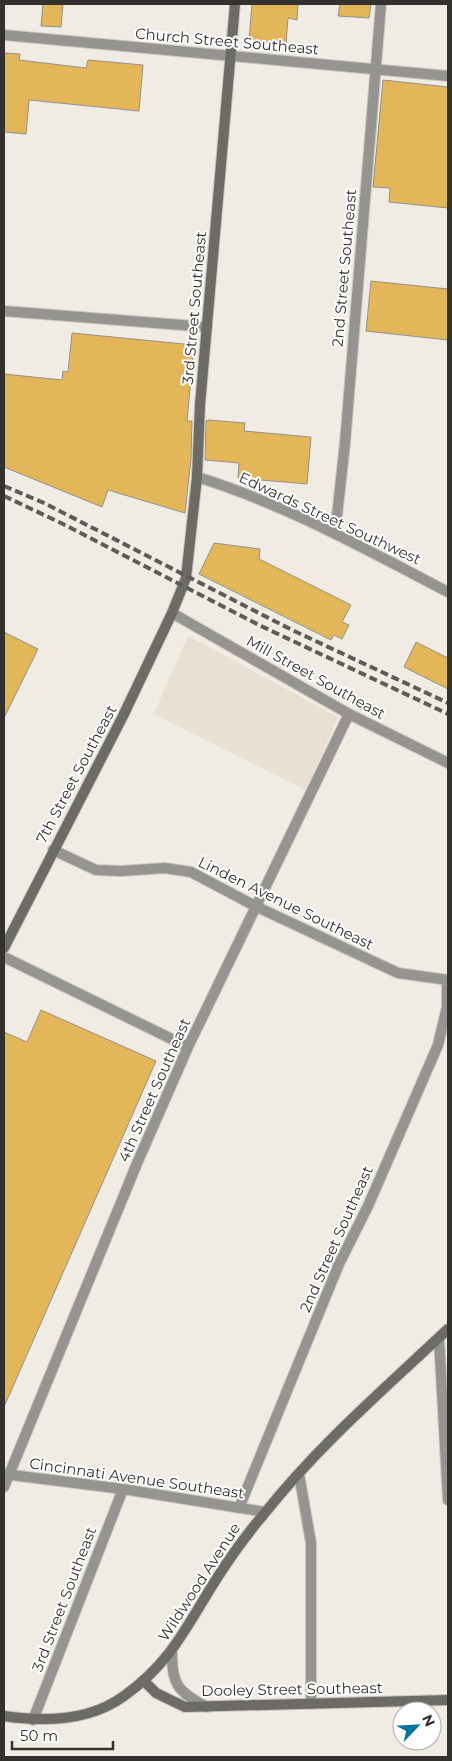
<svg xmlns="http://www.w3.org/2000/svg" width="452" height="1761" font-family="Montserrat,sans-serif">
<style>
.built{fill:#e8e0d2}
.building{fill:#e3b65a;stroke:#95918a}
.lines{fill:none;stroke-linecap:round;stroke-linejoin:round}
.street-casing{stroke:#cac6bf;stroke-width:12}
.secondary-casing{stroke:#cac6bf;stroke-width:12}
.street{stroke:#969491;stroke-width:10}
.secondary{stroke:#6d6b66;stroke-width:10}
.rail{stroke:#5e5c58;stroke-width:4;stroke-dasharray:8 4;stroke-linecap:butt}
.labels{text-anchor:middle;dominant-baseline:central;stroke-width:4;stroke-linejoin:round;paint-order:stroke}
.street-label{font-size:15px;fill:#33322f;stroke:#fff}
</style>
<rect width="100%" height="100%" fill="#f0ebe3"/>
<path class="built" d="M188,636L338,717L306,790L154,714Z"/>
<path class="building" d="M43,4H63L61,27L41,26Z
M252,4H298L297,20L288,18L286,44L249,41Z
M340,4H371L369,18L338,16Z
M4,53L20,54L19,60L86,68L88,60L143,65L139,111L29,100L26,134L4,132Z
M383,80L448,87V208L389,202L390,188L373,187Z
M371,281L448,289V340L366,331Z
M72,333L194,345L187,421H192L191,459L185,513L108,490L102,507L4,467V374L62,380L63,371L68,372Z
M209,420L245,423L244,431L311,437L307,484L238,478L239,463L205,460L206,421Z
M214,543L260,549L259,559L351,605L342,622L349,625L342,639L334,635L331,640L199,574Z
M4,632L38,649L4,718Z
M416,642L448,658V689L404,667Z
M41,1010L156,1061L4,1407V1032L27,1042Z"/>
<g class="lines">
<g class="street-casing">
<path id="street" d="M4,35L448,76
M4,311L207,327
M197,477C285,504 367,550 448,592
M335,534L345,443L381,4
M172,613L349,714L448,763
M53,850L96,870L121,871L165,868L191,872L255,906L398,973L448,980
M4,957L188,1047
M444,1333L439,1338L448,1500
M4,1474L123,1489L265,1512
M299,1474L311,1543V1704
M4,1487L138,1161L188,1047L349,714
M239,1508L339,1264L368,1206L438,1045L447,1007V980
M172,1651C171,1684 178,1692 207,1707
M33,1720L123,1489"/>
</g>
<g class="secondary-casing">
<path id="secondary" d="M4,948L123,716L172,613L186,578L197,477L200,405L235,4
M144,1681L156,1693L185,1707L448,1700
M4,1716C44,1722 90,1721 124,1696C172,1662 187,1625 217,1578C231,1556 247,1534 264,1514C318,1446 385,1388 448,1329"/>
</g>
<use href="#street" class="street"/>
<use href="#secondary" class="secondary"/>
<path class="rail" d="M4,486L44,503L292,630L448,703
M4,496L61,523L261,626L448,714"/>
</g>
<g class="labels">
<g class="street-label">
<text transform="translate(227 41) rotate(5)">Church Street Southeast</text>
<text transform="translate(344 268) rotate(-85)">2nd Street Southeast</text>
<text transform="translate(194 308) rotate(-85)">3rd Street Southeast</text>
<text transform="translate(330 518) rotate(25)">Edwards Street Southwest</text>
<text transform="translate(316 677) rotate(29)">Mill Street Southeast</text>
<text transform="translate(76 774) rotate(-62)">7th Street Southeast</text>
<text transform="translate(286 903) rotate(26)">Linden Avenue Southeast</text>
<text transform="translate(154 1090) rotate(-66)">4th Street Southeast</text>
<text transform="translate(336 1239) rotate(-66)">2nd Street Southeast</text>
<text transform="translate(137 1478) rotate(8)">Cincinnati Avenue Southeast</text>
<text transform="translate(199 1582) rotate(-57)">Wildwood Avenue</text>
<text transform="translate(64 1599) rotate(-69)">3rd Street Southeast</text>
<text transform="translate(292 1689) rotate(-1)">Dooley Street Southeast</text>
</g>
</g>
<rect width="452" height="1761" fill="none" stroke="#33322f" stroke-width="10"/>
<g transform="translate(417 1726) rotate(65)"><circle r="24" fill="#ffffff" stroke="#adadac"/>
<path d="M0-4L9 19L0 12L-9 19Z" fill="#00729d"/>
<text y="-8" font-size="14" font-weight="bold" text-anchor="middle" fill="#33322f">N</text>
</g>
<path d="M12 1741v8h101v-8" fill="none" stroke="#33322f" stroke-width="2.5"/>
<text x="20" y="1741" font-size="15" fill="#33322f" stroke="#ffffff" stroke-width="4" paint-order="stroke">50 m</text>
</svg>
